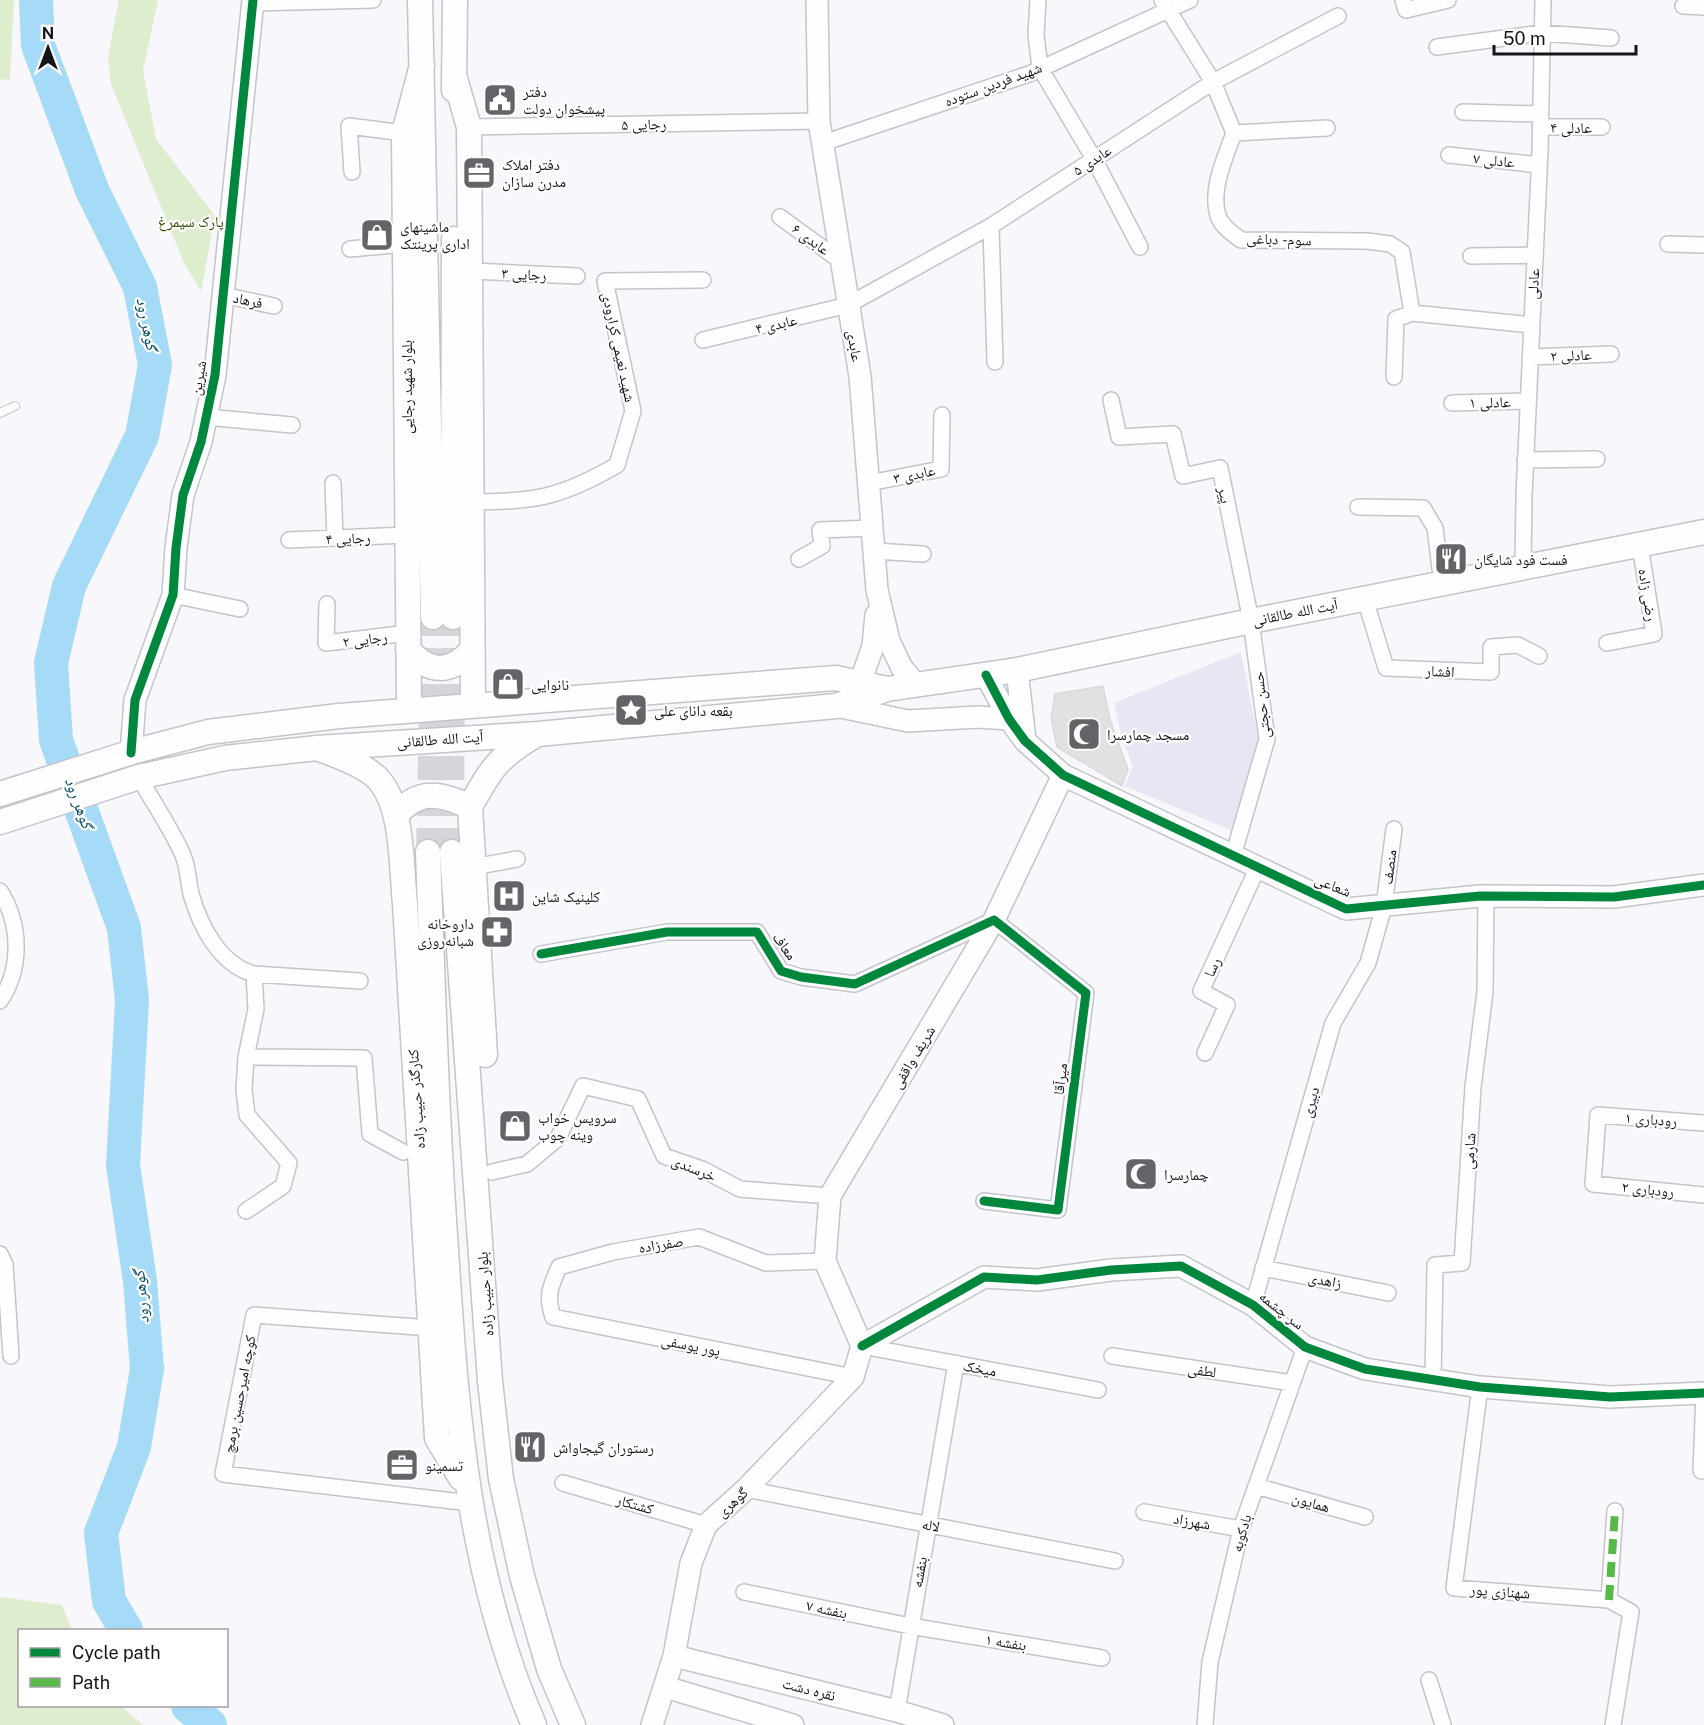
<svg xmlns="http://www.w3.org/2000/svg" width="1704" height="1725" font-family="'Public Sans','Noto Naskh Arabic',sans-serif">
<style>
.built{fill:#e6e7f2}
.green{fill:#dfedcf}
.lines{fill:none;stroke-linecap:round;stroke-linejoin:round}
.river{stroke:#a6dbf7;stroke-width:34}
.building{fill:#e1e1e2;stroke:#dbdadb;stroke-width:1.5}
.primary-tunnel{stroke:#d5d5da;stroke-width:24;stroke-dasharray:24 12;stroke-linecap:butt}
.lane-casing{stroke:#c4c5c9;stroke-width:10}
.street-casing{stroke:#c4c5c9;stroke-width:18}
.secondary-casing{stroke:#c4c5c9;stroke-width:24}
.primary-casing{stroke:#c4c5c9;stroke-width:27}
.lane{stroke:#fefeff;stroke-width:8}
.street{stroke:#fefeff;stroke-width:15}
.secondary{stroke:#fefeff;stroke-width:21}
.primary{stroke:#fefeff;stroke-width:24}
.quiet{stroke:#58b947;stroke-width:8;stroke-dasharray:15 8;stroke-linecap:butt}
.cycleway-casing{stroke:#fff;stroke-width:13}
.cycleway{stroke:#00873e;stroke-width:9}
.labels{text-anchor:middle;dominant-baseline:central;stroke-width:4.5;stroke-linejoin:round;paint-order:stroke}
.street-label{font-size:15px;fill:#141518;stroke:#fff}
.poi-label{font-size:15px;fill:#141518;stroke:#fff;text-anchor:start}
.park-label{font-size:15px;fill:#324a00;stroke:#fff}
.water-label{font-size:16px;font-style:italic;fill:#044761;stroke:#fff}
</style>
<rect width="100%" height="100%" fill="#f7f7fc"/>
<path class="built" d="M1241,652L1259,743L1233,831L1125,786L1133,767L1122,738L1114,703Z"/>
<path class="green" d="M0,0H14L10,79L0,80Z
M119,0H158L143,71L156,139L215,216L201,291L184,263L111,84L108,56Z
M0,1597L62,1605L72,1630H20V1706H121L143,1725H0Z"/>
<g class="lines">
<path class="river" d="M36,0L38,45L92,190L140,287L155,365L142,436L69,586L51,663L56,740L124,928L132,1000L123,1165L140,1281L147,1369L134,1447L101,1533L109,1601L126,1630
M188,1706L210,1725"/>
</g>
<path class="building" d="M1103,686L1110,720L1128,769L1122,786L1057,747L1051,718L1055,694Z"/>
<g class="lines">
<path class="primary-tunnel" d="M428,852L433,617
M452,852L453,617"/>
<g class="lane-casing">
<path id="lane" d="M0,413L15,406"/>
</g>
<g class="street-casing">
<path id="street" d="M1038,0L1036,35L1040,68L1094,159L1140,247
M1162,0L1213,82L1234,133C1225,158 1210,189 1218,216C1222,227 1233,234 1241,240L1367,241L1390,244L1402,252L1412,313L1532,325
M1403,0L1406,10L1448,0
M253,3L373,0
M1683,6L1704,7
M1437,47L1542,33L1611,38
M1463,112L1540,114
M469,127L819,121
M1540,127H1602
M1234,133L1327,128
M823,143L1029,74L1190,0
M1449,155L1539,165
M352,172L349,126L404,133
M780,217L842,262
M991,226L995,362
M1668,244L1704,245
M350,249L405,244
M1471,256L1535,255
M471,271L577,276
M223,295L274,306
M703,340L848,305L991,226L1213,82L1338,16
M1530,357L1611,354
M1394,377L1396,319L1412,313
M1111,400L1119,437L1173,434L1183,476L1220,468L1251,621L1267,739L1233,856
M1452,403L1528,401
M206,417L292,425
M1525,460L1597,459
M333,483L335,538
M869,483L941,469L942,415
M473,502C535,502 562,497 617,465L633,411L605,281L703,280
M1358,507L1423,508L1435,528L1442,584
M289,540L406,535
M874,551L923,554
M799,559L822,546L820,530L872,528
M1523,568L1524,496L1540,151L1543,0
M173,595L240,609
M1365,599L1386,668L1491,672V647L1518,645L1539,656
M327,604L326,643L408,633
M1607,643L1654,634L1640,545
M139,777C153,802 170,827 182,853C188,865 188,881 191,894C200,926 220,965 254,974L256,1009L246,1057L244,1090L247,1115L289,1163L283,1186L246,1211
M473,867L517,859
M0,891C21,924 22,969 0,1001
M541,954L667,932H757L781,971L801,977L855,984L994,920L1086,993L1058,1210L984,1201
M254,974L360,981
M1205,1053L1227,1005L1201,991L1257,869
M246,1057L364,1058L370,1134L403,1152
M1704,1123L1598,1115L1593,1184L1704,1195
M492,1172L527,1164L558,1138L583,1086L638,1099L664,1156L702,1169L740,1189L830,1196
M0,1254L5,1264L11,1356
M825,1261L766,1263L699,1237L613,1252L559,1267C550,1287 546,1297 553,1317L853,1377
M1263,1268L1388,1293
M1253,1305L1333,1023L1368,963L1384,906L1394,829
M431,1328L254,1315L223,1474L470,1503
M862,1346L1098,1390
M1112,1356L1292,1383
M1433,1380L1435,1265L1462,1263L1473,1087L1485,992L1486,896
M1480,1387L1454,1588L1609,1600L1631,1612L1613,1725
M1701,1471L1704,1393
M563,1483L706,1525
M1256,1486L1365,1517
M746,1489L1115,1561
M1144,1512L1241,1529
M744,1592L910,1626L1102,1658
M1609,1600L1615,1511
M1429,1680L1443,1725
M897,1711L956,1363
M1205,1725L1210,1662L1241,1529L1305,1347"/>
</g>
<g class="secondary-casing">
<path id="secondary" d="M817,0L819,121L860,376L877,590L889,641L902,668L916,685
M1017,670L1025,740
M986,675L1009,719L1025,741L1063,775L1346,909L1480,896L1614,897L1704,885
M860,683L873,646L876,615
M836,706L908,721L978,717L1009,719
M131,753L135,700L173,595L176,548L183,495L201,442L215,375L253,0
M862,1346L984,1277L1037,1280L1111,1270L1181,1266L1253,1305L1305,1347L1365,1369L1480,1387L1610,1397L1704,1393
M862,1346L825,1261L830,1196L994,920L1063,775
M674,1656L897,1711L943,1725
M665,1687L793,1725
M652,1725L674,1656L691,1563L706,1525L746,1489L853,1377L862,1346"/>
</g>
<g class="primary-casing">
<path id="primary" d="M420,0L433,617
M454,75L469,127L473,705
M454,90L455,0
M453,617L454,239
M408,649C428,674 451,674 472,650
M409,710L404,133L422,65
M322,750C339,756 361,764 375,776C404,802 401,867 405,904L437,1438L461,1478
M0,794L132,752L208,732L339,716L836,678L887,689
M396,816C417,788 442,793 470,807
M0,822L139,777L225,758L317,748L538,734L836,706L887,689L1017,670L1251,621L1704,532
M428,852C433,990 437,1127 447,1264C457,1423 470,1578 534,1725
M452,852L490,1381L501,1479L522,1576L549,1669L573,1725
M485,1055L470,807C491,769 496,759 534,736"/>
</g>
<use href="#lane" class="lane"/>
<use href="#street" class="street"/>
<use href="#secondary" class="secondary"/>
<use href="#primary" class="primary"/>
<path class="quiet" d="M1609,1600L1615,1511"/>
<g class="cycleway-casing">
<path id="cycleway" d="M986,675L1009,719L1025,741L1063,775L1346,909L1480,896L1614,897L1704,885
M131,753L135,700L173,595L176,548L183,495L201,442L215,375L253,0
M541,954L667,932H757L781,971L801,977L855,984L994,920L1086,993L1058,1210L984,1201
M862,1346L984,1277L1037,1280L1111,1270L1181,1266L1253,1305L1305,1347L1365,1369L1480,1387L1610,1397L1704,1393"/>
</g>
<use href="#cycleway" class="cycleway"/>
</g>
<defs>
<g id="civic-square" transform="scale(1.725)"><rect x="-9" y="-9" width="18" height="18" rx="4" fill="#636468" stroke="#fff"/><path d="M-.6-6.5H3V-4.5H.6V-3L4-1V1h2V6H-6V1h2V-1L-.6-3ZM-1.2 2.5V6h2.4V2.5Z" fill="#fff"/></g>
<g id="office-square" transform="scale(1.725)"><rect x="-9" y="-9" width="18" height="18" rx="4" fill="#636468" stroke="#fff"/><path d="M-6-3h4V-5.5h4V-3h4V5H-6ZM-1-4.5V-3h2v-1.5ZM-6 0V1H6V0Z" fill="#fff"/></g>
<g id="shop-square" transform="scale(1.725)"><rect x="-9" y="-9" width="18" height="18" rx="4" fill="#636468" stroke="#fff"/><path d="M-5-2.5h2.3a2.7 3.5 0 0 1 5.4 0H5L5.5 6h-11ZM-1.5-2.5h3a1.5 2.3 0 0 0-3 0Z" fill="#fff"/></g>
<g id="restaurant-square" transform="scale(1.725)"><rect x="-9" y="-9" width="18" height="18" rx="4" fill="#636468" stroke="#fff"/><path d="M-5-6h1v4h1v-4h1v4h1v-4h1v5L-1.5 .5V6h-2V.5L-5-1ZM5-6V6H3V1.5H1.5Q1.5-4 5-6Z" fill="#fff"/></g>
<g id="sight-square" transform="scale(1.725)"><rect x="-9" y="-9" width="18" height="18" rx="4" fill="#636468" stroke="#fff"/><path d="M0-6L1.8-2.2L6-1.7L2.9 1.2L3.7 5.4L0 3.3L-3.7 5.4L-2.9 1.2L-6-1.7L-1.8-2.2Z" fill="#fff"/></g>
<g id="mosque-square" transform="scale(1.725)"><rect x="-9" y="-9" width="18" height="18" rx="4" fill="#636468" stroke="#fff"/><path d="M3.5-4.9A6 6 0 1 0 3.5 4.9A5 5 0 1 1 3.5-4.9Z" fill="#fff"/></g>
<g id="hospital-square" transform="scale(1.725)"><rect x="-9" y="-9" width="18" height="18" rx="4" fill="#636468" stroke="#fff"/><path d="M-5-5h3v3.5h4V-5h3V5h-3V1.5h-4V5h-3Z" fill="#fff"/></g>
<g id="pharmacy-square" transform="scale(1.725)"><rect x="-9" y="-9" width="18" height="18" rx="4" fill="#636468" stroke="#fff"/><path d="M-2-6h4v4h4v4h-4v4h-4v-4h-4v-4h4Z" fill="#fff"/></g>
</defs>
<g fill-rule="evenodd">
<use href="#civic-square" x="500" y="100"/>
<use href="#office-square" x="479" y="173"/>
<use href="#shop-square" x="377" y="235"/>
<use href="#restaurant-square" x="1451" y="559"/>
<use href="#shop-square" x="508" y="684"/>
<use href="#sight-square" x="631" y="710"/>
<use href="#mosque-square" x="1084" y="734"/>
<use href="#hospital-square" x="509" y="896"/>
<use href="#pharmacy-square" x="497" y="932"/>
<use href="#shop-square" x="515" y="1126"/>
<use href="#mosque-square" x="1141" y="1174"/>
<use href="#restaurant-square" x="530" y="1447"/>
<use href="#office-square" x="402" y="1465"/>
</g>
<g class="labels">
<g class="street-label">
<text transform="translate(993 84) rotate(-20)">شهید فردین ستوده</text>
<text transform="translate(644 124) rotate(-1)">رجایی ۵</text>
<text x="1571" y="127">عادلی ۴</text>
<text transform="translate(1092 160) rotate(-33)">عابدی ۵</text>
<text transform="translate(1494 160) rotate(6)">عادلی ۷</text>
<text transform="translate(811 239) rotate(36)">عابدی ۶</text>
<text transform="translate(1279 239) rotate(2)">سوم - دباغی</text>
<text transform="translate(524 274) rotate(3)">رجایی ۳</text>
<text transform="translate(1533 284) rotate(-87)">عادلی</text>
<text transform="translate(248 300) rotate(12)">فرهاد</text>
<text transform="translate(776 324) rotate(-13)">عابدی ۴</text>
<text transform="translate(855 346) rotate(81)">عابدی</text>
<text transform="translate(619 347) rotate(78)">شهید نعیمی کرارودی</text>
<text transform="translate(1571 355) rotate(-2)">عادلی ۲</text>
<text transform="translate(198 378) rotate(-80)">شیرین</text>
<text transform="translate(406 387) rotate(-90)">بلوار شهید رجایی</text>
<text transform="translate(1490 402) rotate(-1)">عادلی ۱</text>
<text transform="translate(914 474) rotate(-12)">عابدی ۳</text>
<text transform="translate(1225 495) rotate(78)">پیر</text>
<text transform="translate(348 538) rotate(-2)">رجایی ۴</text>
<text transform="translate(1648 595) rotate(81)">رضی زاده</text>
<text transform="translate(1295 612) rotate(-11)">آیت الله طالقانی</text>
<text transform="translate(365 639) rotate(-7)">رجایی ۲</text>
<text transform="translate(1440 671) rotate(3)">افشار</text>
<text transform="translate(1261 705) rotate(-96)">حسن حجتی</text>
<text transform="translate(440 739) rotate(-4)">آیت الله طالقانی</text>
<text transform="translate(1389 867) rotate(-83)">منصف</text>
<text transform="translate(1333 885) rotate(22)">شعاعی</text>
<text transform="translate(785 946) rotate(54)">معاف</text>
<text transform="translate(1212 967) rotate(-65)">رسا</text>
<text transform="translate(913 1057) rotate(-59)">شریف واقفی</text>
<text transform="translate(1060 1079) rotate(-83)">میرآقا</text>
<text transform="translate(416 1099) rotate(-94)">کنارگذر حبیب زاده</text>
<text transform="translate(1310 1102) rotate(-74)">دبیری</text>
<text transform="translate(1651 1119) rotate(4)">رودباری ۱</text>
<text transform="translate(1469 1151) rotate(-86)">شارمی</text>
<text transform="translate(694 1168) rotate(22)">خرسندی</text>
<text transform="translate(1648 1189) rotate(6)">رودباری ۲</text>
<text transform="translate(661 1244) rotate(-9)">صفرزاده</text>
<text transform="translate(1325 1280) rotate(11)">زاهدی</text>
<text transform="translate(485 1294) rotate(-94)">بلوار حبیب زاده</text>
<text transform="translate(1282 1310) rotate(38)">سر چشمه</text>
<text transform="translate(691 1345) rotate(11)">پور یوسفی</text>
<text transform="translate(980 1368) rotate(11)">میخک</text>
<text transform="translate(1202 1370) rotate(8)">لطفی</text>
<text transform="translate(239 1394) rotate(-79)">کوچه امیرحسین برمچ</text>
<text transform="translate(732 1502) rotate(-42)">گوهری</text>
<text transform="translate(1311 1502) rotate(16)">همایون</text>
<text transform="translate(635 1504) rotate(16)">کشتکار</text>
<text transform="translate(1192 1521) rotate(10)">شهرزاد</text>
<text transform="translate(931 1525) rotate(11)">لاله</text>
<text transform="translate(1241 1533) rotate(-74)">بادکوبه</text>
<text transform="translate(919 1572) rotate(-80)">بنفشه</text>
<text transform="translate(1500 1591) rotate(4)">شهنازی پور</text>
<text transform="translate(827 1609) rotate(12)">بنفشه ۷</text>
<text transform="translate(1006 1642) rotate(9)">بنفشه ۱</text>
<text transform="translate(809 1689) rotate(14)">نقره دشت</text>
</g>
<g class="poi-label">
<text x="523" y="91">دفتر<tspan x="523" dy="17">پیشخوان دولت</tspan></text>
<text x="502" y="164">دفتر املاک<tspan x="502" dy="17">مدرن سازان</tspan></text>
<text x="400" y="226">ماشینهای<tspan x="400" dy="17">اداری پرینتک</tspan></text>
<text x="1474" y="559">فست فود شایگان</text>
<text x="531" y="684">نانوایی</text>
<text x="654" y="710">بقعه دانای علی</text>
<text x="1107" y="734">مسجد چمارسرا</text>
<text x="532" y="896">کلینیک شاین</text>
<text x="474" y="923" text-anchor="end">داروخانه<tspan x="474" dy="17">شبانه‌روزی</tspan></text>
<text x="538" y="1117">سرویس خواب<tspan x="538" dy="17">وینه چوب</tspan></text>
<text x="1164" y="1174">چمارسرا</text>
<text x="553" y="1447">رستوران گیجاواش</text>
<text x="425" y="1465">تسمینو</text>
</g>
<g class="park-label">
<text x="191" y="221">پارک سیمرغ</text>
</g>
<g class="water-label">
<text transform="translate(147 324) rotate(79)">گوهر رود</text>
<text transform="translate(79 803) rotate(70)">گوهر رود</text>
<text transform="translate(141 1297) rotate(-95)">گوهر رود</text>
</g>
</g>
<rect x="18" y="1629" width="210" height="78" fill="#ffffff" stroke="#a1a1a3" stroke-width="1.5"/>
<rect x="30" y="1648" width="30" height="9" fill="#00873e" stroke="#a1a1a3" stroke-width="1.5"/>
<text x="72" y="1659" font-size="18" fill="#141518">Cycle path</text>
<rect x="30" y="1678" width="30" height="9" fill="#58b947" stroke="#a1a1a3" stroke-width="1.5"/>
<text x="72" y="1689" font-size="18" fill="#141518">Path</text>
<g transform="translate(48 48)" stroke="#ffffff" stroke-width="4.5" paint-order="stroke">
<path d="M0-4.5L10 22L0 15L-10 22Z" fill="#141518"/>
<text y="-9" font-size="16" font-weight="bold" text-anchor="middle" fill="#141518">N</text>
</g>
<path d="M1494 45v9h142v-9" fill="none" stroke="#141518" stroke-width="3"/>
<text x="1503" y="45" font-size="18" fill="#141518" stroke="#ffffff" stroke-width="4.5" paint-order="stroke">50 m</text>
</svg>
